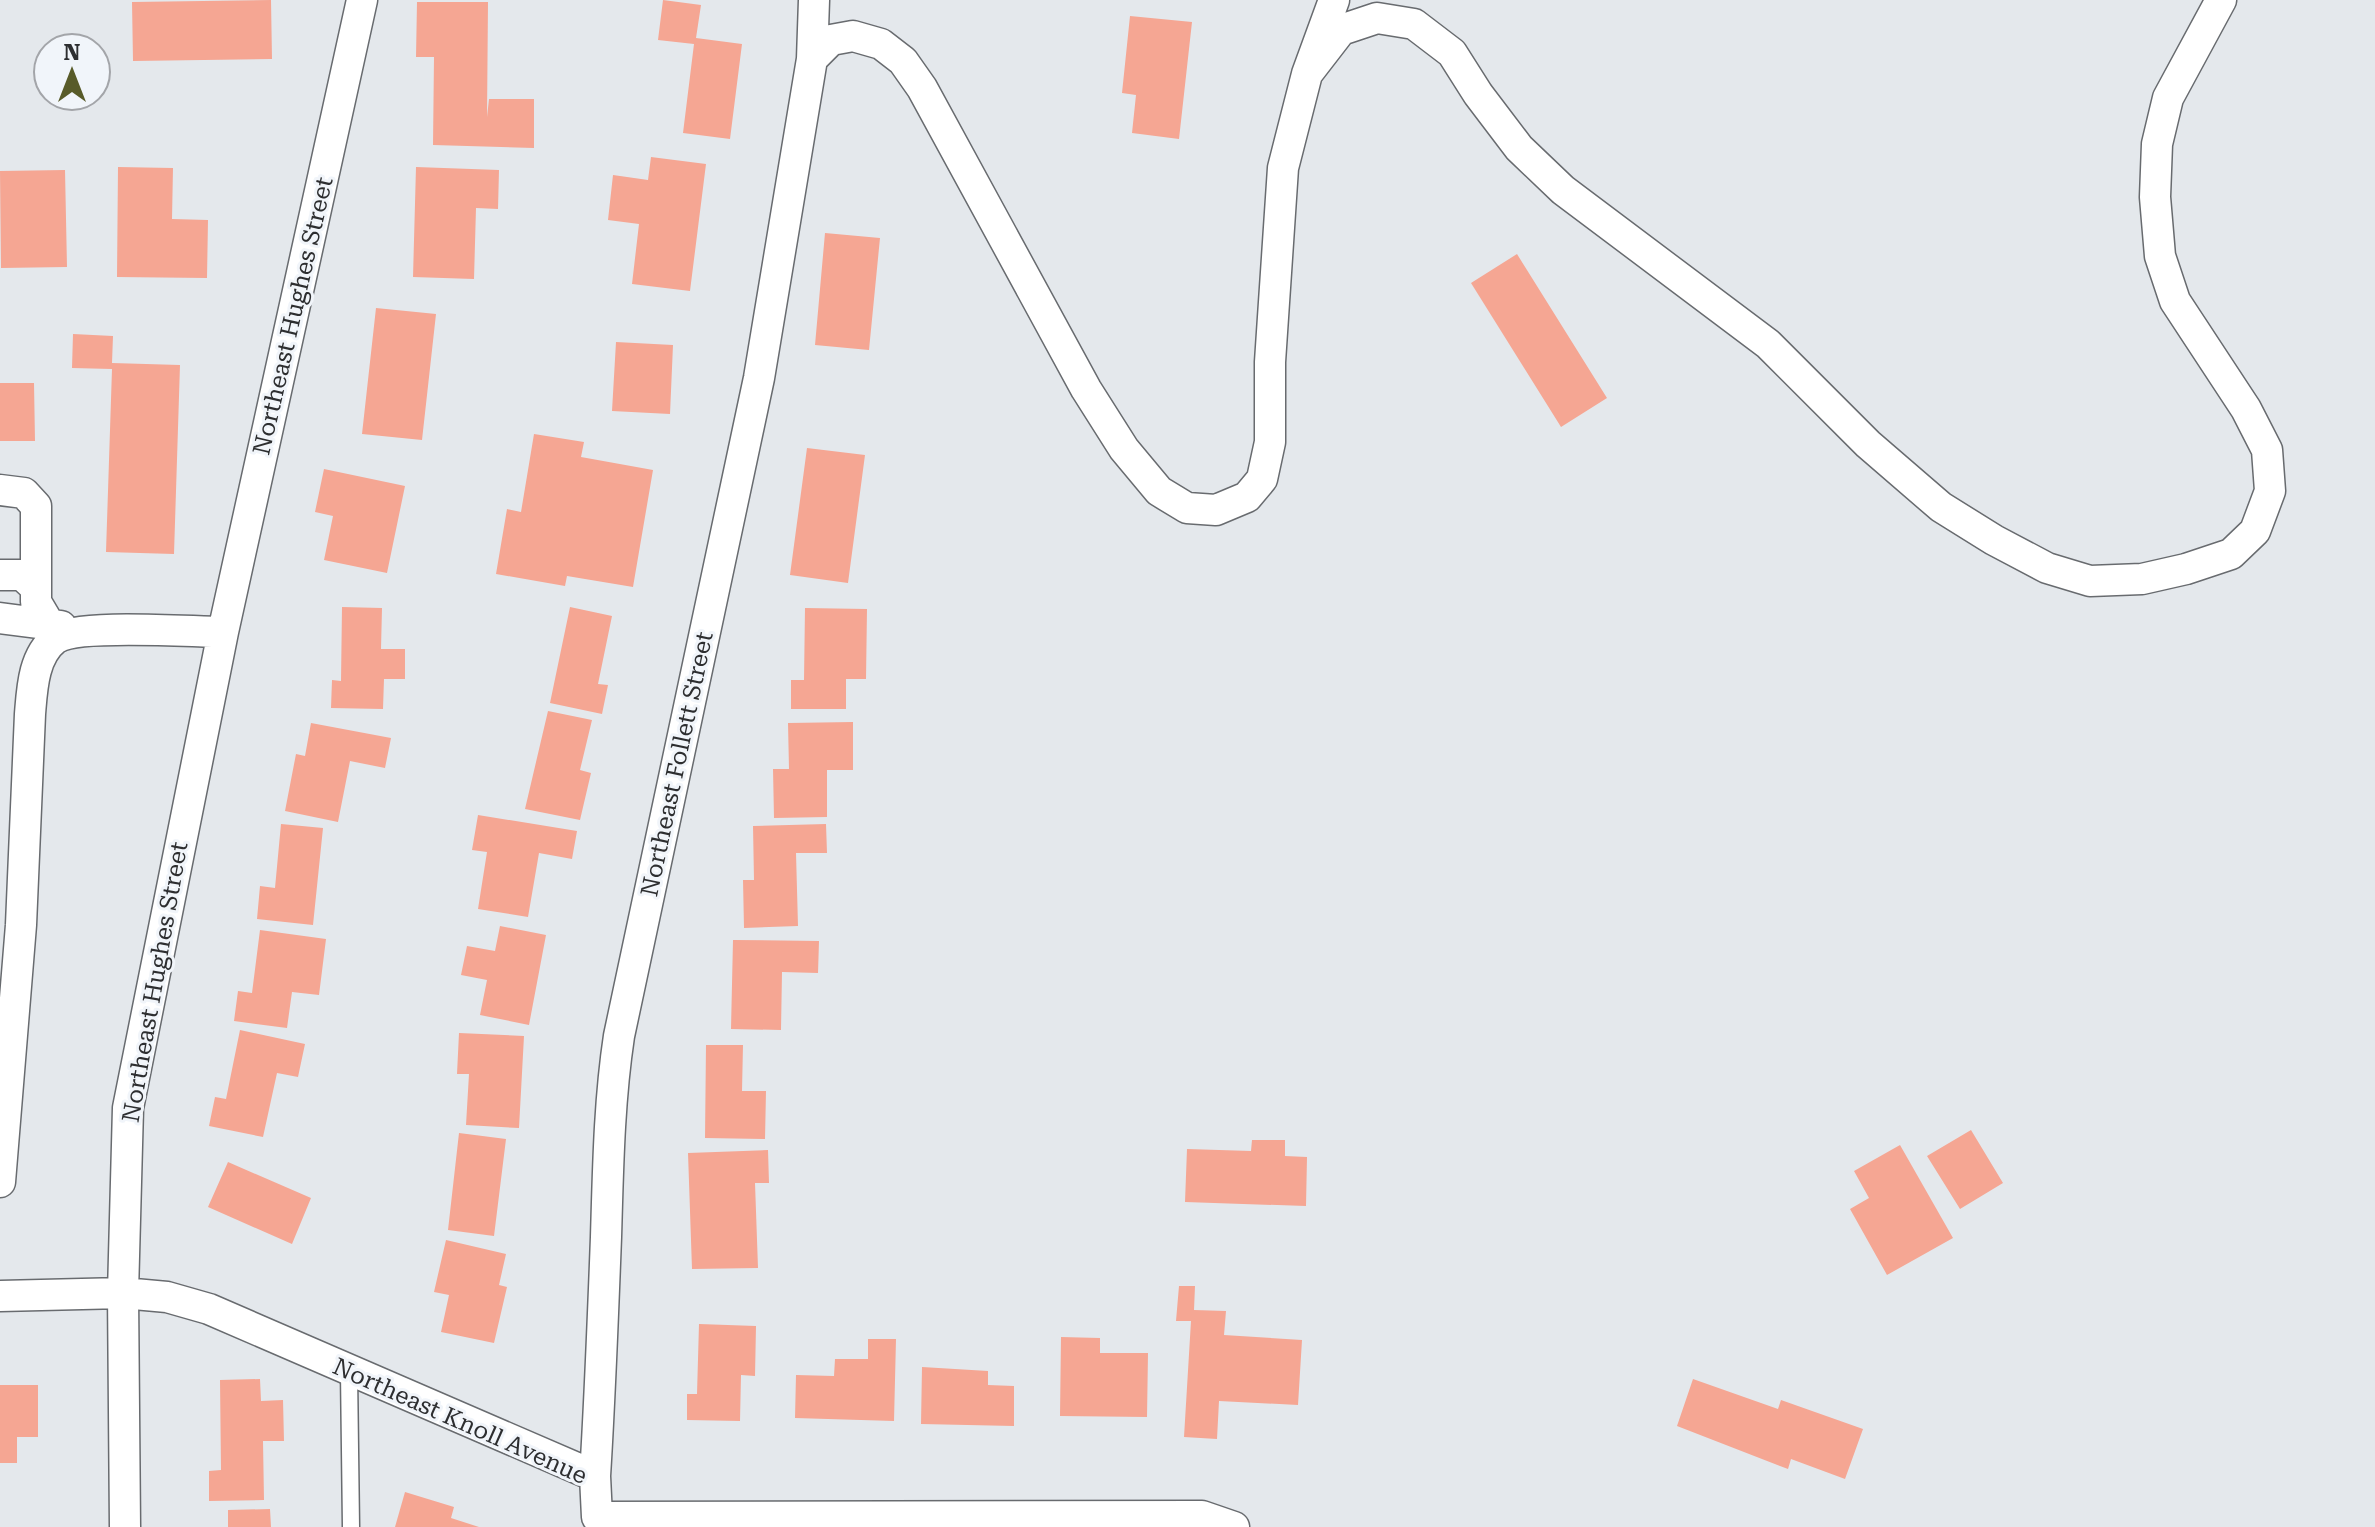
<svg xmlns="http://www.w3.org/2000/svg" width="2375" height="1527" font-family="'Roboto Serif',serif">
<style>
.building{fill:#f5a693}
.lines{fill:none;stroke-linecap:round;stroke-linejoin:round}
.service-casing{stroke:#686b6f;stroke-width:19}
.minor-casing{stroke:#686b6f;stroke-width:33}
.service{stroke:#fff;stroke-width:16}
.minor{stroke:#fff;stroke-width:30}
.labels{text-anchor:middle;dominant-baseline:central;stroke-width:6;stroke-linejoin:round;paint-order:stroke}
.street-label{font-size:24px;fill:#2d2e30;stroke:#f1f5fa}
</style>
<rect width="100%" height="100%" fill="#e4e8ec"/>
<path class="building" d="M271,0L272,59L133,61L132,2Z
M663,0L701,5L696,38L742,44L730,139L683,133L694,44L658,40Z
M417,2H488L487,117L489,99H534V148L433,145L434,57H416Z
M1130,16L1192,22L1179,139L1132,133L1136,95L1122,93Z
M651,157L706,164L690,291L632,284L639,224L608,220L613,175L648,180Z
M118,167L173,168L172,219L208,220L207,278L117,277Z
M416,167L499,170L498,209L476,208L474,279L413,277Z
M65,170L67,267L1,268L0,171Z
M825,233L880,238L869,350L815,345Z
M1517,254L1607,398L1561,427L1471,283Z
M376,308L436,314L422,440L362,434Z
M73,334L113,336L112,363L180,365L174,554L106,552L112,369L72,368Z
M616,342L673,345L670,414L612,411Z
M0,383H34L35,441H0Z
M534,434L584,442L581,457L653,470L633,587L567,576L565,586L496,574L507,509L521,512Z
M807,448L865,455L848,583L790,575Z
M324,469L405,486L387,573L324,560L333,516L315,512Z
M342,607L382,608L381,649H405V679H384L383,709L331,708L332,680L341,681Z
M570,607L612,616L598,684L608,685L602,714L550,703Z
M805,608L867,609L866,679H846V709H791V680H804Z
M548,711L592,720L580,770L591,773L580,820L525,809Z
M853,722V770H827V817L774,818L773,769H789L788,723Z
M311,723L391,738L385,768L350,761L338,822L285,811L296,754L305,756Z
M478,815L577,831L572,859L539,853L528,917L478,909L487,852L472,850Z
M281,824L323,828L313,925L257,919L260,886L275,888Z
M826,824L827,853H796L798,926L744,928L743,880H754L753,826Z
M500,926L546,935L529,1025L480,1015L487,980L461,975L467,946L495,951Z
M260,930L326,939L319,995L292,992L287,1028L234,1021L238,991L252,993Z
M733,940L819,941L818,973L782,972L781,1030L731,1029Z
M240,1030L305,1044L298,1077L277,1073L263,1137L209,1126L215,1097L226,1099Z
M459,1033L524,1036L519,1128L466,1125L469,1074H457Z
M706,1045H743L742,1091H766L765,1139L705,1138Z
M1971,1130L2003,1183L1960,1209L1927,1156Z
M459,1133L506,1139L494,1236L448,1230Z
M1252,1140H1285V1156L1307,1157L1306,1206L1185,1202L1187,1149L1251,1151Z
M1900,1145L1953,1238L1887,1275L1850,1209L1869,1198L1854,1171Z
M768,1150L769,1183H755L758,1268L692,1269L688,1153Z
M228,1162L311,1198L292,1244L208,1207Z
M446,1240L506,1254L499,1285L507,1287L494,1343L441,1332L449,1295L434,1292Z
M1179,1286H1195L1194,1310L1226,1311L1224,1335L1302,1340L1298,1405L1219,1401L1217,1439L1184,1437L1191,1321H1176Z
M699,1324L756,1326L755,1376L741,1375L740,1421L687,1420V1394H697Z
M1061,1337L1100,1338V1353H1148L1147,1417L1060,1416Z
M868,1339H896L894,1421L795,1418L796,1375L834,1376L835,1359H868Z
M922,1367L988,1371V1385L1014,1386V1426L921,1424Z
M260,1379L261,1401L283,1400L284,1441H263L264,1500L209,1501V1471L221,1470L220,1380Z
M1693,1379L1778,1409L1781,1400L1863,1429L1845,1479L1791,1459L1788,1469L1677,1426Z
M0,1385H38V1437H17V1463H0Z
M405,1492L454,1507L451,1518L479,1527H395Z
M270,1509L271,1527H228V1510Z"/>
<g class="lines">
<g class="service-casing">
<path id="service" d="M349,1372L351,1527"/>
</g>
<g class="minor-casing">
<path id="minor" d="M812,59L831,40L853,36L881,44L903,61L922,88L1086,389L1124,449L1159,491L1187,508L1216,510L1247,497L1262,479L1270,442V362L1283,168L1307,74L1334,0
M1307,74L1341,30L1377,18L1414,24L1452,53L1478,94L1519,148L1563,190L1768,344L1868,444L1941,507L1994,540L2047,568L2090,581L2142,579L2186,569L2231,554L2255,531L2270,491L2267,450L2246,409L2175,301L2160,256L2155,197L2157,144L2168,98L2221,0
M0,490L24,493L36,506V602L49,624
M0,575H22L36,588
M0,618L61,626
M0,1182L21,925L30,714C32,690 33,656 55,639C77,623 191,632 223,632
M0,1296L123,1293L167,1297L209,1309L595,1476L597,1517L1202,1516L1234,1527
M595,1476C600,1397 603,1317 606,1237C608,1170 609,1102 619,1036L759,378L812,59L814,0
M125,1527L123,1293L128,1108L223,632L362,0"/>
</g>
<use href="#service" class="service"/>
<use href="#minor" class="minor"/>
</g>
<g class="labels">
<g class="street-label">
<text transform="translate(293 316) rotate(-77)">Northeast Hughes Street</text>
<text transform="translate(677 764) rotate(-78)">Northeast Follett Street</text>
<text transform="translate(155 982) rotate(-80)">Northeast Hughes Street</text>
<text transform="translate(460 1421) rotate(24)">Northeast Knoll Avenue</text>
</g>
</g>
<g transform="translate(72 72)"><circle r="38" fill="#f1f5fa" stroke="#a3a5a9" stroke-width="2"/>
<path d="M0-6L14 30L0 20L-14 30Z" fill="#585b29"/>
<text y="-12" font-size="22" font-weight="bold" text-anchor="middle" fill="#2d2e30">N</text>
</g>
</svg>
